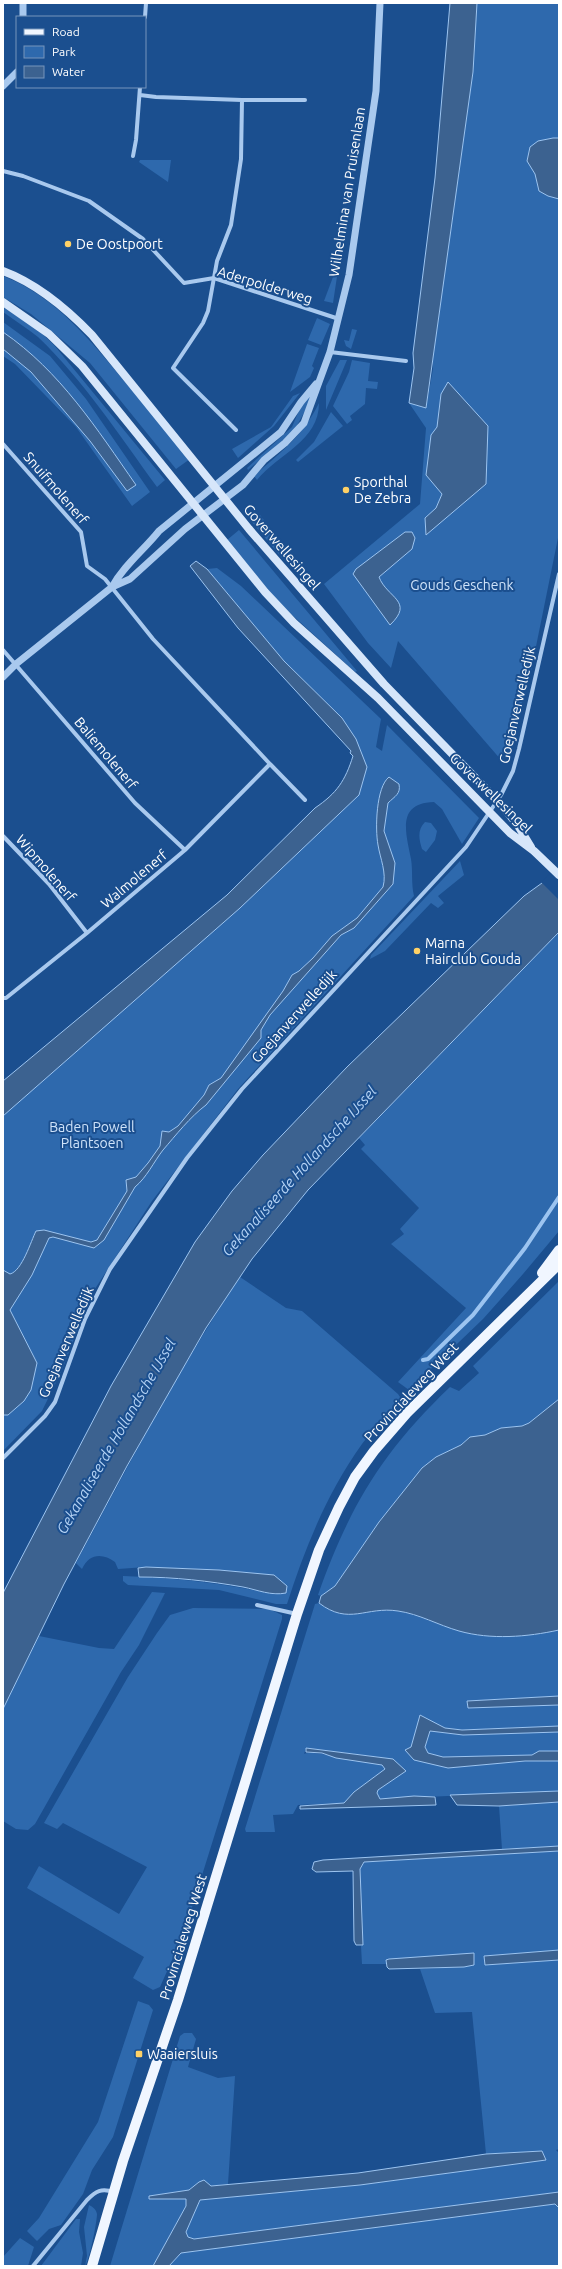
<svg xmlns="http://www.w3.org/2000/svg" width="562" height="2269" font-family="Ubuntu,sans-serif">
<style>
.green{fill:#2e69ad}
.water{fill:#3c6290;stroke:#9cc4f0}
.pier{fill:#1b4f8f}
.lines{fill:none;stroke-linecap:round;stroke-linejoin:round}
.stream{stroke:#9cc4f0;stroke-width:4}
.minor{stroke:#a9c9ee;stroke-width:4}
.tertiary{stroke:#a9c9ee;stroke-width:7}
.secondary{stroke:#d6e6fa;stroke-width:8}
.primary{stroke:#f0f6ff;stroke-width:10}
.poi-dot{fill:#ffd166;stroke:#1b4f8f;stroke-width:1.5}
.labels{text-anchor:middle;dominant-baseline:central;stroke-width:4;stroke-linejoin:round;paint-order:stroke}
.street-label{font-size:14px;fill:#fff;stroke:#1b4f8f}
.poi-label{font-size:14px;fill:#fff;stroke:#1b4f8f;text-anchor:start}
.park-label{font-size:14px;fill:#cfe3fa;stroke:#1b4f8f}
.water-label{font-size:15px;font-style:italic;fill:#b5d3f5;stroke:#1b4f8f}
</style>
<rect width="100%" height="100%" fill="#1b4f8f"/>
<path class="green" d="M477,3H559V533L529,681L502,761L398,641L391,668L368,643L324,584L420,504L426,428L409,403L426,408L433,369V357L473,72Z
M140,160H171L168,182L139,162Z
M340,237H343L333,303L324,301L336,269Z
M3,276C54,295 92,342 125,382C147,408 168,433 190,459L176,469L90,363L31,314L3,297Z
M3,307L37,329L54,345L165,480L157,487C119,435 84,381 38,337C27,328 14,320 3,312Z
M317,318L330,324L321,345L308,340Z
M3,322L50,356L86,399L150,492L132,506L76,427L15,364L3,356Z
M352,329L357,330L351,349L346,346L344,340L349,341Z
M307,344L319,348L312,366L314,368L310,377L290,392Z
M340,360H347L326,410V386Z
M352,360L370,363L368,381L378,382L377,389L366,388L365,404L350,416L352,420L347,424L333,406L349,372Z
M315,386L306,409L294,431L248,470L247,468L292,427L300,408Z
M300,393L274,426L238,458L232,449L271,427L293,396Z
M319,403C319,441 278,454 257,480L254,476C281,452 302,437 319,403Z
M331,412L343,426L298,462L296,460L314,442Z
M260,515L302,571L282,558L252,522Z
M239,530L357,671L355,672L279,603L227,540Z
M217,568L241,586L381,719L376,747L382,751L387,725L479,818L462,844L442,809L434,802C396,803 406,833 411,859C413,871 411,883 414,896L238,1089L152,1201L91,1295L62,1370L42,1411L3,1451V1096L326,818L362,756L342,718L284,661L207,569Z
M425,822L431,823L437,831L435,840L426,852L422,849C419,839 417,830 425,822Z
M460,861L464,875L438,896L444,903L438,908L431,903L385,951L370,959L371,955Z
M559,932V1231L523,1274L483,1319L409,1390L398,1382L466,1308L391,1244L404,1234L400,1229L419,1208L361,1149L365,1145L359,1138Z
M240,1277L286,1308L302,1311L398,1394L400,1397V1400C387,1415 373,1429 362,1444C327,1493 305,1548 287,1604H276L219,1590L128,1585L123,1581V1576C175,1578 226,1583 277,1595L219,1570L146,1567L118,1569L115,1562C103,1553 89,1553 82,1569L76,1563C128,1466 179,1368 240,1277Z
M559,1281V1399L529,1423L522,1426L501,1428L485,1435L470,1437L461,1445L436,1457L422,1468L379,1522L335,1586L321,1596L318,1595C349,1507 382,1452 450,1387L459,1391L479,1373L473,1366Z
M152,1592L165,1593L139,1645L121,1672L35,1824L28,1830L16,1829L3,1821V1709L39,1636L99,1648L114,1649Z
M319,1603C348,1626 367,1606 398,1611C419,1615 438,1625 459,1631C491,1640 527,1637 559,1630V1696L467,1701L468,1708L559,1705V1726L462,1730L445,1728L420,1716L414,1760L559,1761V1791L380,1799L377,1793L378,1790L406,1771L379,1757L306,1748L304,1754C310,1749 370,1763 382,1765L385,1769L354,1792L348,1802L343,1803L298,1805L293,1814L273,1815L275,1832H246L245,1829L315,1604Z
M193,1608L269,1609L282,1615V1619L184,1933L160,1987L153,1990L133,1978L144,1957L27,1888L39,1866L119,1914L147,1867L63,1823L57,1829L44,1823L128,1677L157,1633L170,1615Z
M430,1731L463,1735L559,1732V1751H539L532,1755L443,1757L428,1753L425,1747Z
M559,1802V1846L502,1849L499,1806Z
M559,1851V1950L484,1956L485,1965L559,1960V2149L556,2150L559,2153V2192L194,2239L188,2238L186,2232L200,2200L360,2185L546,2160L542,2151L486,2154L472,2012L435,2013L420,1969L464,1967L386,1960V1964H362L361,1946L363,1945L360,1869L364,1862Z
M198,1904L176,1977L173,1981L167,1983L171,1970L187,1937Z
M138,2001L149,2005L153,2010L113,2137L92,2170L83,2194L61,2225L49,2229L37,2241L27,2231L39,2218L98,2122Z
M184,2033H192L196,2039L188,2067L218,2078L235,2076L228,2184L210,2186L199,2182L189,2190L149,2196V2199H186V2206L153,2266H110L180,2036Z
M555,2204L559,2208V2266H169L181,2253Z
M89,2205C93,2207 96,2209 97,2214C97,2222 89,2262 85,2266L87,2256L84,2227Z
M76,2219H80L79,2232L83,2253L81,2266H41Z
M20,2238L34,2247L28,2266H3V2257Z"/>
<path class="water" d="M450,3H477L473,72L426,408L409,403L414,368L413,353L435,178Z
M553,138H559V199L548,196L539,191L535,174L527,161L530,147L538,141Z
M3,332C60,371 97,429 136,485L127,491L90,441L31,372L3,349Z
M448,382L488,426L486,484L426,535L425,518L436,508L442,494L426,475L431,435L437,427L441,394Z
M405,532H412L415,538L412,549L379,577C387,598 415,601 390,625L353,574L356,569Z
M196,561L207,569L284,661L342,718L356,739L367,767L359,795L240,908L3,1116V1081L227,895L315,808C337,793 345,781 353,756L350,753L351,751L238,628L190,566Z
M389,777L399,784C401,794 395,796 388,803L384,831L395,863L393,884L354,928L341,935L270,1015L261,1030V1038L206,1105C190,1117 176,1135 163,1150C153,1163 147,1177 135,1187L104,1240L94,1248L53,1237L49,1238L32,1275L10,1310L37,1363L31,1390L24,1401L8,1415H3V1270L10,1274C22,1271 31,1241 36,1231L44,1230L91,1242L97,1240L127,1191L126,1180L136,1177L148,1163L160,1146L162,1131L169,1132L178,1126L204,1095L209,1085L221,1078L283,991L292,975L299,971L313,958L332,936L357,918L383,887C387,873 380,858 378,845C375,829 376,787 389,777Z
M559,867V932L308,1190L252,1259L206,1328L127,1466L64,1584L3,1709V1593L111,1386L195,1242L232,1191L263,1155L347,1067L524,896L542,883Z
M559,1399V1630C527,1637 491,1640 459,1631C438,1625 419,1614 398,1611C366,1606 349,1626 319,1603L321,1596L335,1586L379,1522L422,1468L436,1457L461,1445L470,1437L485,1435L501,1428L522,1426L529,1423Z
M146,1567L219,1570L274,1575L287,1586L286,1593C271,1596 258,1590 243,1587C209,1581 174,1577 139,1577L138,1568Z
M559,1696V1705L468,1708L467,1701Z
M420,1715L445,1728L462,1730L559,1726V1732L463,1735L430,1731L425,1747L428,1753L443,1757L532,1755L539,1751H559V1761H525L448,1768L414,1760L405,1750L411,1747Z
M306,1748L393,1759L406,1771L378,1790L377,1793L380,1799L414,1796L435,1797L436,1805L300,1809V1806L344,1803L354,1792L385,1769L382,1765L336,1758L322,1753L306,1752Z
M559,1791V1802L499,1806L457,1805L450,1795Z
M559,1846V1851L364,1862L360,1869L363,1945H356L354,1941L353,1871L316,1872L312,1869L314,1862L323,1860Z
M559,1950V1960L485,1965L484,1956Z
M474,1953V1965L464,1967L389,1969L387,1967L386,1960L389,1959Z
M542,2151L546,2160L360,2185L200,2200L186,2232L188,2237L194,2239L559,2192V2208L555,2204L181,2253L169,2266H153L186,2206V2199H149V2196L189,2190L199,2182L204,2180L211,2186L358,2173L486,2154Z"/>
<path class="pier" d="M559,865V900L541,882Z"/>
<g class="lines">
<path class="stream" d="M423,1360L428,1359L473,1315L525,1248L559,1197"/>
<path class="minor" d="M145,17L146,3
M140,95L156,97L242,100L241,159L231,225L217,261L208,311L203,323L173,368L236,430
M242,100H305
M133,156L136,140L140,87
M3,171L23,176L89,201L143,239L184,283L214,278L339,319
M330,352L406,361
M3,444L81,532L87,566L105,579L153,639L270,764L185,850L87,933L6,998H3
M3,650L135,803L185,850
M270,764L305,800
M3,836L49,884L87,933
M3,1458L45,1416L55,1402L85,1319L110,1269L187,1158L242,1089L466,847L501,795L513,771L519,749L559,574
M257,1605L297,1614
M33,2266L87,2200C96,2191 101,2188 114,2192"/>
<path class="tertiary" d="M23,17V3
M3,86L17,72
M112,587C124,565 144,550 159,531L281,432L301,402L316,384
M3,677L16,664L112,587L130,579L185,529L243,485L264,460L285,443L304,423L330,352L349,275L376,91L380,3"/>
<path class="secondary" d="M3,271C38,284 67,309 92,335L249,529L384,684L497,800L517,824L531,847
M3,302L49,334L82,366L265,592L294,623L378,698L510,833L534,851L559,875"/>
<path class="primary" d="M542,1273L559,1250
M92,2266L123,2161L178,2000L297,1614L319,1550L339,1507L355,1477L374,1451L407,1413L559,1264"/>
</g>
<g class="poi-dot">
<circle cx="68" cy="244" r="4"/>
<circle cx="346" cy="490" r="4"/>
<circle cx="417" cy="951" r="4"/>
<rect x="135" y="2050" width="8" height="8" rx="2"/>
</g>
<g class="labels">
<g class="street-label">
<text transform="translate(347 192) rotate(-81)">Wilhelmina van Pruisenlaan</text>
<text transform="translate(265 285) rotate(17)">Aderpolderweg</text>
<text transform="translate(56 488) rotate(49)">Snuifmolenerf</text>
<text transform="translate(282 547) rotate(49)">Goverwellesingel</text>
<text transform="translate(517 705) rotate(-77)">Goejanverwelledijk</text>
<text transform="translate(106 753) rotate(50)">Baliemolenerf</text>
<text transform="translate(491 793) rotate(44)">Goverwellesingel</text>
<text transform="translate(46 868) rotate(49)">Wipmolenerf</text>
<text transform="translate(134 879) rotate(-40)">Walmolenerf</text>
<text transform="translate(294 1016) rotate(-48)">Goejanverwelledijk</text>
<text transform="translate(66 1342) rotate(-67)">Goejanverwelledijk</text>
<text transform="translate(411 1392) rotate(-47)">Provincialeweg West</text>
<text transform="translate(183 1937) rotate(-73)">Provincialeweg West</text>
</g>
<g class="poi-label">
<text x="76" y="244">De Oostpoort</text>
<text x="354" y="482">Sporthal<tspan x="354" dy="16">De Zebra</tspan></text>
<text x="425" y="943">Marna<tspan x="425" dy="16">Hairclub Gouda</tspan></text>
<text x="147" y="2054">Waaiersluis</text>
</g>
<g class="park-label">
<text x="462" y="585">Gouds Geschenk</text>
<text x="92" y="1127">Baden Powell<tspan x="92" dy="16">Plantsoen</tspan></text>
</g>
<g class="water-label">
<text transform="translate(299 1171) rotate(-48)">Gekanaliseerde Hollandsche IJssel</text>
<text transform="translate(116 1436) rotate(-60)">Gekanaliseerde Hollandsche IJssel</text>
</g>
</g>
<rect width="562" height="2269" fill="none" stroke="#ffffff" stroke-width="8"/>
<rect x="16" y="16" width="130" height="72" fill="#1b4f8f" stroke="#7695bc"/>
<rect x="24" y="29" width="20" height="6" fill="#f0f6ff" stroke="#7695bc"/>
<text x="52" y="36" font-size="12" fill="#ffffff">Road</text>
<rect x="24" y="46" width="20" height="12" fill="#2e69ad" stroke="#7695bc"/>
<text x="52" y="56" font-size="12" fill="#ffffff">Park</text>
<rect x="24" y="66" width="20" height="12" fill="#3c6290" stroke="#7695bc"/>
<text x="52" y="76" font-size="12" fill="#ffffff">Water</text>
</svg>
